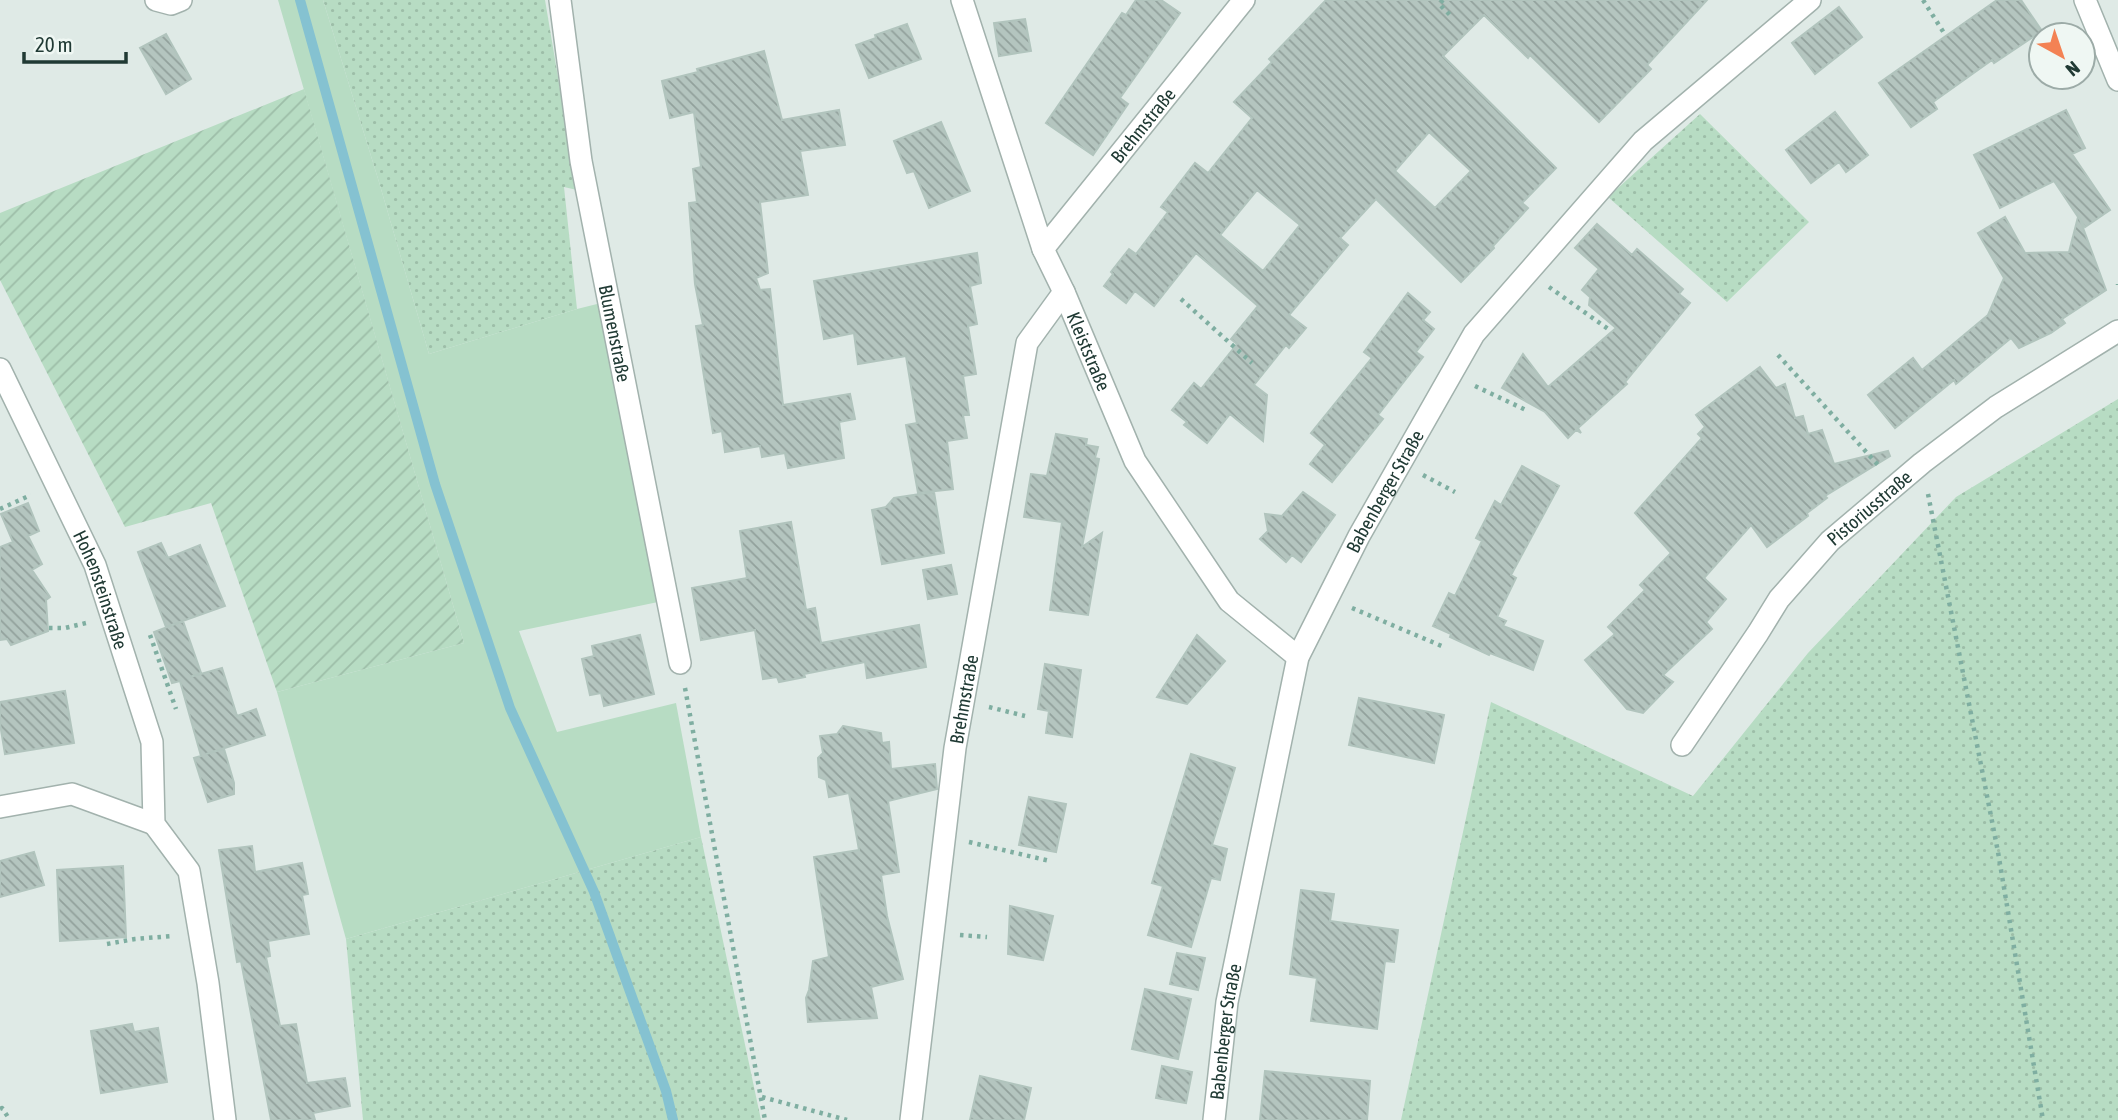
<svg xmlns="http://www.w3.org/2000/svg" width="2118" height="1120" font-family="'Asap Condensed',sans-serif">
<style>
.grass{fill:url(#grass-dots)}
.park{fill:#b7dcc3}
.garden{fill:url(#garden-furrows)}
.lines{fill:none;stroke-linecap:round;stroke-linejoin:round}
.stream{stroke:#85c2d1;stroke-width:10}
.building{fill:url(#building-back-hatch);stroke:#b1c4bd;stroke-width:2;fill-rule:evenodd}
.street-casing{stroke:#a2b2ad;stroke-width:24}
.path{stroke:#7faea1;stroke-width:4.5;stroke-dasharray:3.5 5;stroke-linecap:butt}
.street{stroke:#fff;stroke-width:21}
.labels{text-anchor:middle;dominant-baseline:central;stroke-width:6;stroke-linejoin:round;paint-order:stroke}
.street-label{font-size:19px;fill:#203a34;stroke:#eff7f3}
</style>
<defs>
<pattern id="grass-dots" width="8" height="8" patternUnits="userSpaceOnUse" patternTransform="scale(1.75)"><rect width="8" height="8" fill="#b7dcc3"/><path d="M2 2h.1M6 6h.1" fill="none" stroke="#9dbea8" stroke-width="1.8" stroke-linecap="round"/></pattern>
<pattern id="garden-furrows" width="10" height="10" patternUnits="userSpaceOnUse" patternTransform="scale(1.75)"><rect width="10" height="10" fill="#b7dcc3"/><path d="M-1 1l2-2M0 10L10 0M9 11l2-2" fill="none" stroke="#9dbea8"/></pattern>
<pattern id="building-back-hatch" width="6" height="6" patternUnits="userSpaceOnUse" patternTransform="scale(1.75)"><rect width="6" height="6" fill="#b4c5bf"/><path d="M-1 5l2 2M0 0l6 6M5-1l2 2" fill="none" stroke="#92a19c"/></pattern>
</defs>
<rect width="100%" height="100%" fill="#dfeae6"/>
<path class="grass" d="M323,0H545L577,190L564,187L577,309L429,354L379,182Z
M1700,114L1809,222L1727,302L1608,197Z
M2118,399V1120H1401L1491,702L1693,796L1808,653L1956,497Z
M701,837L761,1120H363L346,939Z"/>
<path class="park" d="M278,0H323L379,182L429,354L577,309L601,303L658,602L519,631L557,732L676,703L701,837L346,939L277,692L464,643Z"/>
<path class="garden" d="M304,89L464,643L277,692L211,503L125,527L0,280V213Z"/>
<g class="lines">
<path class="stream" d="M300,0L435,484L510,708L594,892L666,1091L673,1120"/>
</g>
<path class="building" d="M1136,0H1161L1180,13L1120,98L1128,104L1093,155L1046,123L1122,13L1126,15Z
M1326,0H1707L1647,65L1651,69L1599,122L1530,55L1528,58L1484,15L1443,56L1556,168L1522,203L1528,208L1493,246L1494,248L1461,282L1376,199L1340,238L1348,245L1289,315L1306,328L1289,348L1286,345L1254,385L1267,395L1263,441L1230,414L1207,443L1184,425L1187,422L1172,410L1194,383L1201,389L1237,344L1231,339L1258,306L1196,253L1154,306L1135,291L1126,303L1104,286L1113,274L1111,272L1129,249L1136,254L1168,212L1161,207L1195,163L1208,173L1252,118L1234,102L1272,62L1269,59ZM1429,132L1471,171L1435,208L1395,171ZM1257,190L1300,225L1263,271L1220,235Z
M1997,0H2021L2042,31L1994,63L1992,60L1933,102L1937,109L1911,127L1879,83Z
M1839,7L1862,37L1815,74L1792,43Z
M1025,19L1031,51L999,56L994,23Z
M907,24L921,59L869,78L856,45L876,38L875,35Z
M166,34L191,79L166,94L140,48Z
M764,51L782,120L839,110L845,145L800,151L808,195L760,202L768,273L756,278L760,290L770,289L783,405L850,394L855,419L839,422L844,458L788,468L785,453L762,457L760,446L725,452L722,431L713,433L696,326L703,325L695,284L689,203L697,202L693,169L701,167L694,112L670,118L662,81L698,72L697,69Z
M2066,110L2085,148L2072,154L2110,210L2085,227L2079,217L2106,290L2062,319L2065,323L2051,333L2019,348L2011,338L1956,384L1954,380L1895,428L1868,395L1913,358L1922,370L1988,315L2004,278L1978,233L2005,217L2025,253L2069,252L2078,217L2054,181L2000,208L1974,155Z
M1835,112L1868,155L1846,172L1839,162L1811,183L1786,150Z
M941,122L970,191L929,208L914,171L907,173L894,141Z
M1597,224L1632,255L1637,249L1683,289L1679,294L1690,303L1625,382L1627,384L1578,428L1581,433L1576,430L1568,438L1545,412L1502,388L1523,354L1548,387L1616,328L1589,305L1590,297L1582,290L1599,269L1575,248Z
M977,253L981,283L970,286L977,324L968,326L976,374L963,376L969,415H963L967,438L947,441L953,489L918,493L906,425L917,423L906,356L858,364L854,333L824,339L814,281Z
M1408,293L1430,312L1423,320L1434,329L1416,352L1423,357L1378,415L1383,419L1332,482L1310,464L1325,445L1311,433L1372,358L1364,352Z
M1760,367L1776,388L1785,384L1795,418L1803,416L1808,434L1822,430L1834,464L1888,451L1890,456L1825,496L1827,498L1807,513L1808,516L1767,547L1751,525L1704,578L1726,599L1706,622L1712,629L1663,675L1673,682L1643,713L1627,709L1585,660L1615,634L1608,627L1645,590L1640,585L1671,553L1635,513L1702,438L1698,434L1705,427L1696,415Z
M1056,434L1087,439L1086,445L1098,447L1095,458L1099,459L1082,547L1102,533L1088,615L1050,610L1062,522L1024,517L1031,474L1047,476Z
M1522,466L1559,486L1511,575L1516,578L1497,617L1506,621L1503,626L1543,641L1533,670L1490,653L1489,655L1450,637L1451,634L1433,626L1449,593L1455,596L1482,541L1476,538L1495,501L1501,505Z
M934,492L944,553L882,564L872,510L886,507L894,498Z
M1303,492L1335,515L1301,562L1292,555L1286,562L1260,539L1268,531L1265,514L1282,516Z
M28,503L39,531L28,536L42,564L32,570L50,597L46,600L48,631L11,645L7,639L0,640V547L13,542L1,514Z
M791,522L806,610L815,608L821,643L919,625L926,667L867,678L865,662L804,674L805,677L779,682L777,677L763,679L755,630L701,640L692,588L747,578L740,531Z
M161,543L168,558L200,545L225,606L166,627L138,552Z
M951,565L957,594L928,599L923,570Z
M183,621L201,673L190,677L222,668L237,716L256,709L265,735L206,754L224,749L234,783V794L208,802L194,758L201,756L180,681L172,683L154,632Z
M640,635L654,694L604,706L601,693L590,695L582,659L594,656L592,646Z
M1197,635L1225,661L1187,704L1157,697Z
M1045,664L1081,670L1072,737L1046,733L1049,711L1038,709Z
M65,691L74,743L5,754L0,724V702Z
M1359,698L1444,715L1434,763L1349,745Z
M843,726L881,733L882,743L889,742L891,769L935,764L937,789L888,801L899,872L881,875L887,916L903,979L871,987L877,1018L808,1022L806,998L809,990L813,961L829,957L814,857L859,850L849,793L829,797L826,780L819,777L818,758L823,753L820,736L837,734Z
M1191,754L1235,768L1212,845L1227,849L1220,880L1211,878L1191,947L1148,935L1163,886L1152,883Z
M1029,797L1066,804L1056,852L1019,845Z
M252,846L255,872L302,863L308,894L302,895L309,934L268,941L270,956L266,957L280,1026L296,1024L307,1083L345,1078L350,1106L313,1113L315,1120H271L241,961L237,962L219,850Z
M34,852L44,885L0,897V861Z
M123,866L126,937L60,941L57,870Z
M1301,890L1334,894L1330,921L1398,930L1394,962L1385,961L1377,1029L1311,1021L1317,978L1290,974Z
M1010,906L1053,916L1043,960L1008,954Z
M1177,953L1205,958L1198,990L1170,984Z
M1145,989L1191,999L1178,1059L1132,1049Z
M132,1024L134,1032L158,1028L167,1082L101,1093L91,1031Z
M1162,1066L1192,1072L1186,1103L1156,1098Z
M1265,1071L1370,1081L1367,1120H1260Z
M980,1076L1031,1088L1024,1120H970Z"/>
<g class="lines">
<g class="street-casing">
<g id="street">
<path d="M156,0L171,4L181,0"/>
<path id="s1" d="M560,0L581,161L680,663"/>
<path id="s2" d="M962,0L1043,249L1064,292L1135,461L1229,601L1298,657"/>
<path d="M2085,0L2118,80"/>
<path id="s3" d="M1043,249L1244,0"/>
<path id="s4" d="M0,369L95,565L152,742L154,824L189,871L208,983L225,1120"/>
<path id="s5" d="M1682,745L1758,633L1779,599L1830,541L1922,463L1996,407L2118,331"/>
<path d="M0,807L72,794L154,824"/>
<path id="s6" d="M911,1120L955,748L1027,343L1064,292"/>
<path id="s7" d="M1214,1120L1227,1002L1298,657L1359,536L1474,334L1643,141L1810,0"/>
</g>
</g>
<path class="path" d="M1443,0L1439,4L1451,16
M1923,0L1944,33
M2118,284V285
M1549,287L1611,331
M1181,299L1252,363
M1778,355L1879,466
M1475,386L1528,411
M1423,475L1455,492
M1928,494L1998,852L2043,1120
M0,509L31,495
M1352,608L1444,647
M49,628H65L86,623
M150,635L176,709
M685,688L765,1120
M989,707L1025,716
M969,842L1050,861
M960,935L987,937
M107,944L135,939L172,936
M762,1097L847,1120
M0,1109L2,1108L10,1120"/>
<use href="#street" class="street"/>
</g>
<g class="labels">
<g class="street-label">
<text stroke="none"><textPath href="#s3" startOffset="159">Brehmstraße</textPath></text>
<text stroke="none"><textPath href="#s1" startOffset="338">Blumenstraße</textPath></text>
<text stroke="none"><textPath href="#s2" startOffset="374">Kleiststraße</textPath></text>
<text stroke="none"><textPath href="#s7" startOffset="658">Babenberger Straße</textPath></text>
<text stroke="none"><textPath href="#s5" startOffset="304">Pistoriusstraße</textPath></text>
<text stroke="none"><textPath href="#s4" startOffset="243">Hohensteinstraße</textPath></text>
<text stroke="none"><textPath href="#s6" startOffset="424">Brehmstraße</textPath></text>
<text stroke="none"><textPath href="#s7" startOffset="89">Babenberger Straße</textPath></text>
</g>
</g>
<g transform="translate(2062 56) rotate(140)"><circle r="33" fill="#eff7f3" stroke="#9caba7" stroke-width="2"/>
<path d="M0-5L12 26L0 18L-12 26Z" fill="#f38254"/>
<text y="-10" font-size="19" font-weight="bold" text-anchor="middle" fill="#203a34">N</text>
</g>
<path d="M24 52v10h102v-10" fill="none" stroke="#203a34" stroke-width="3.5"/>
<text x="35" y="52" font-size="21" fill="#203a34" stroke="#eff7f3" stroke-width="5" paint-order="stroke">20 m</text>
</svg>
